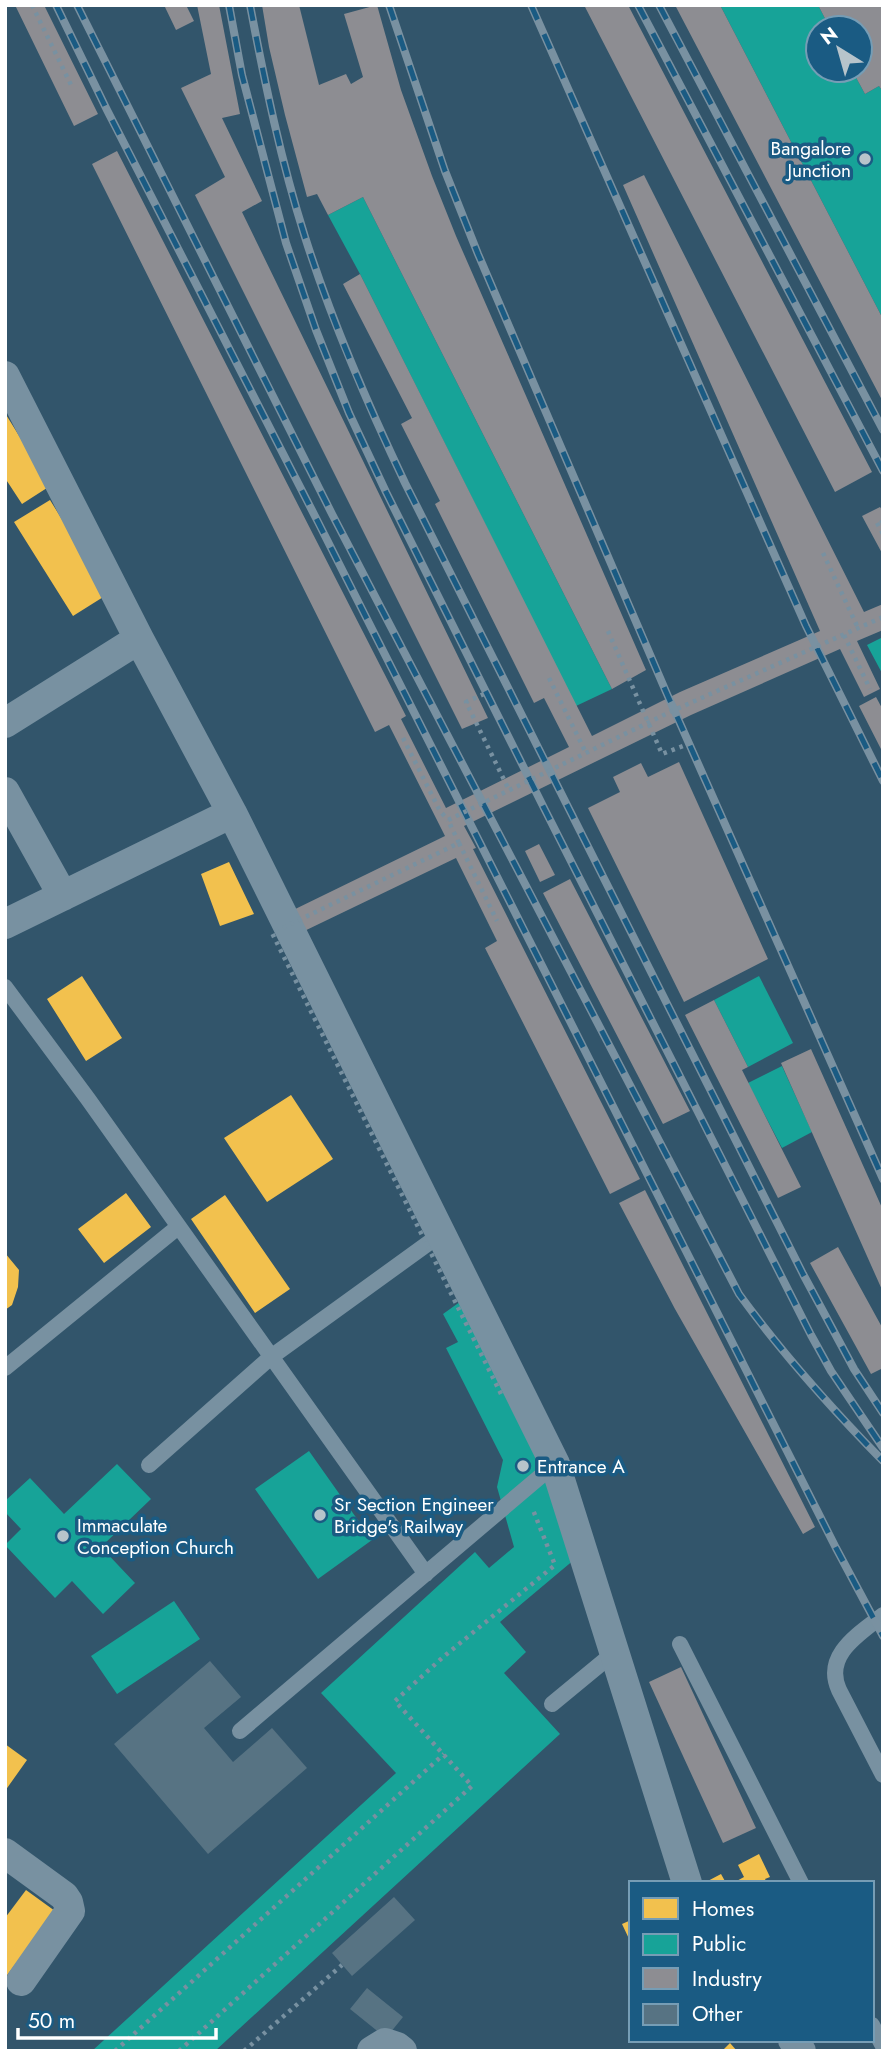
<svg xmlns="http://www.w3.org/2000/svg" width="888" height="2056" font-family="Jost,sans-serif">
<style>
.homes{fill:#f2c14e}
.public{fill:#17a398}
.industry{fill:#8d8d92}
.building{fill:#577383}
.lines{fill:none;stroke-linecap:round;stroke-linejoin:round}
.path{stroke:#7891a1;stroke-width:4.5;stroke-dasharray:3.5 5;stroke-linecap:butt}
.lane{stroke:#7891a1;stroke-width:16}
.street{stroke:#7891a1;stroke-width:30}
.rail-casing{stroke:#7991a1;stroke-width:8}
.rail{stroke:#1a5b83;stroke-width:5;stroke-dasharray:16;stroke-linecap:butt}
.path-bridge{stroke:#7891a1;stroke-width:4.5;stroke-dasharray:3.5 5;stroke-linecap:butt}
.poi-dot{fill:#b7c4cb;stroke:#1a5b83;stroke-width:2.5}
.labels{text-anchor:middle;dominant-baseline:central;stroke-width:7;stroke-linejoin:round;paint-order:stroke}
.poi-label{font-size:19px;fill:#fff;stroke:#1a5b83;text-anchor:start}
</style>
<rect width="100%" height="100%" fill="#32556b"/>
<path class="homes" d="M5,413L50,486L22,504L5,478Z
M50,500L108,594L73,616L14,522Z
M229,862L254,914L220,926L201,874Z
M82,976L122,1038L86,1061L47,999Z
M291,1095L333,1159L267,1202L224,1138Z
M126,1193L151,1227L104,1263L78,1229Z
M225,1195L290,1289L255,1313L191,1219Z
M5,1253L19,1270L18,1287L12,1305L5,1310Z
M5,1744L27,1760L5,1791Z
M759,1854L770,1877L765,1879L767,1883H733L744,1877L738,1865Z
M721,1874L726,1883H704Z
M26,1890L55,1911L5,1978V1918Z
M631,1920V1943L622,1924Z
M730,2043L737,2051H722Z"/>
<path class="public" d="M720,5H818L830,28H818V70H852L865,94L879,86L883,92V319Z
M363,197L612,689L576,706L360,274L328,215Z
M883,637V675L867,645Z
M759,976L793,1043L748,1067L714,1000Z
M782,1066L812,1132L782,1148L748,1083Z
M464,1299L548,1471L575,1559L500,1622L526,1652L504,1673L560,1734L215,2051H92L396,1773L321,1693L475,1552L489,1568L514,1547L497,1487L503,1460L446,1348L458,1342L443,1314Z
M309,1451L372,1540L318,1579L255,1489Z
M117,1464L151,1499L101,1547L135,1583L103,1614L72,1581L55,1598L5,1545L21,1529L5,1512V1501L30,1478L64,1514Z
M174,1601L200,1639L117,1694L91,1656Z"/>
<path class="industry" d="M15,5H44L98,114L74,126Z
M164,5H186L194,21L176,30Z
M197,5H219L240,114L222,118L262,201L242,212L488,718L462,729L195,195L225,177L181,88L211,74Z
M262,5H299L319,85L346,74L351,84L363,77L344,14L377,5L401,90L432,176L456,236L646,670L612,689L363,197L328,215L317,194L307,197L285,115L269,47Z
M584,5H628L872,472L835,492Z
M675,5H720L883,319V402Z
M818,5H883V92L879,86L865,94L852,70H860V28H830Z
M117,151L406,716L401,719L446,808L569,747L544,698L534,703L435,504L440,501L401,424L412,418L343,284L360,274L592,736L680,692L820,631L623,185L644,175L864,612L883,604V630L857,641L880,689L864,697L840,649L691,715L464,826L476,848L473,849L640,1179L610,1194L485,948L497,941L456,858L296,935L285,914L445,836L389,725L375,732L92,164Z
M880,507L883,511V555L862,516Z
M876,697L883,710V753L859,706Z
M679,762L768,959L684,1002L588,808L620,792L613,777L641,763L648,777Z
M539,844L555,875L540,882L525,851Z
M570,879L690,1111L663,1124L543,893Z
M714,1000L748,1067L742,1070L801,1187L778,1198L685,1015Z
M811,1049L883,1210V1292L781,1063Z
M645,1190L815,1527L803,1534L675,1309L619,1203Z
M838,1247L883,1329V1368L871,1374L810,1263Z
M681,1667L756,1828L723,1843L649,1682Z"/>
<path class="building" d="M210,1661L241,1697L204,1728L233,1762L272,1728L307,1768L208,1854L114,1744Z
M394,1897L415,1920L352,1976L332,1953Z
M367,1988L403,2017L386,2038L350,2009Z"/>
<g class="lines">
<path class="path" d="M32,5L73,89
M881,520L883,523
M877,523L883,534
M823,553L858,628
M608,631L662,754L683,746
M844,635L870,689
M549,678L586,753
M484,694L466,702L509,790
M403,738L440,811L448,820
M459,843L497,921
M115,2051L444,1754
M179,2051L472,1786L395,1701L442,1658L555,1565L533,1510
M244,2051L342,1965"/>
<path class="lane" d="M5,987L88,1099L426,1574
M5,1368L178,1227
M149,1465L271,1357L441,1234
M883,1615C859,1634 823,1655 839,1690L883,1775
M680,1644L801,1883
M552,1704L615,1652
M240,1731L555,1464
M872,2025L883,2046"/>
<path class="street" d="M5,376L139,639L232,813L555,1464L687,1883
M5,723L139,639
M5,792L63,896
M5,924L232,813
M5,1853L64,1896L68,1902L70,1911L21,1981
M793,2040L801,2051
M372,2051L385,2043L397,2047L402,2051"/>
<g class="rail-casing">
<path id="rail" d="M56,5L107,110L318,522L836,1548L883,1636
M77,5L332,514L739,1294C782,1353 832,1409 883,1461
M229,5L242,75L286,243L316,330L349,413L386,492L545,810L811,1335L831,1371L883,1448
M250,5C265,84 281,161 305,237C332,322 367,403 405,483L803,1274L854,1369L883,1413
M389,5L445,171L478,254L667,694L883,1179
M531,5L806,626L883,781
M638,5L883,471
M659,5L883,430"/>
</g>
<use href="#rail" class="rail"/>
<path class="path-bridge" d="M501,1394L272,933L459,843L448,820L670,712L883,617"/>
</g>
<g class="poi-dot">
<circle cx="865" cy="159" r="7"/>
<circle cx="523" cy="1466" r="7"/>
<circle cx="320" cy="1515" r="7"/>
<circle cx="63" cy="1536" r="7"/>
</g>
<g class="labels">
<g class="poi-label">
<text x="851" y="148" text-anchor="end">Bangalore<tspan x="851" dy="22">Junction</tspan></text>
<text x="537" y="1466">Entrance A</text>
<text x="334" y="1504">Sr Section Engineer<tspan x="334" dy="22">Bridge's Railway</tspan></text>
<text x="77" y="1525">Immaculate<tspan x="77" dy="22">Conception Church</tspan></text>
</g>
</g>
<rect width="888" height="2056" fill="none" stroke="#ffffff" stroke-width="14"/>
<rect x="629" y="1881" width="245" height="161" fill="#1a5b83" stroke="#769db5" stroke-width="2"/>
<rect x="643" y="1898" width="35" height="21" fill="#f2c14e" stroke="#769db5" stroke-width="2"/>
<text x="692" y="1916" font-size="21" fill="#ffffff">Homes</text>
<rect x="643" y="1934" width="35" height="21" fill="#17a398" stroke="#769db5" stroke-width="2"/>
<text x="692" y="1951" font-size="21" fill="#ffffff">Public</text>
<rect x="643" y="1968" width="35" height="21" fill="#8d8d92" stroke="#769db5" stroke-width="2"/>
<text x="692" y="1986" font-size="21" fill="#ffffff">Industry</text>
<rect x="643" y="2004" width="35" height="21" fill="#577383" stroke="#769db5" stroke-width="2"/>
<text x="692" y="2021" font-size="21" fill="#ffffff">Other</text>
<g transform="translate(839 49) rotate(323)"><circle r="33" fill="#1a5b83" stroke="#769db5" stroke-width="2"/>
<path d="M0-5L12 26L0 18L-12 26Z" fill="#b7c4cb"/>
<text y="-10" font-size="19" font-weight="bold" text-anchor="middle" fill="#ffffff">N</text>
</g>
<path d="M18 2028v10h198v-10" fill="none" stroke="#ffffff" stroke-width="3.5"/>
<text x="28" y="2028" font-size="21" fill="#ffffff" stroke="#1a5b83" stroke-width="5" paint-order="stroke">50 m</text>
</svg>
